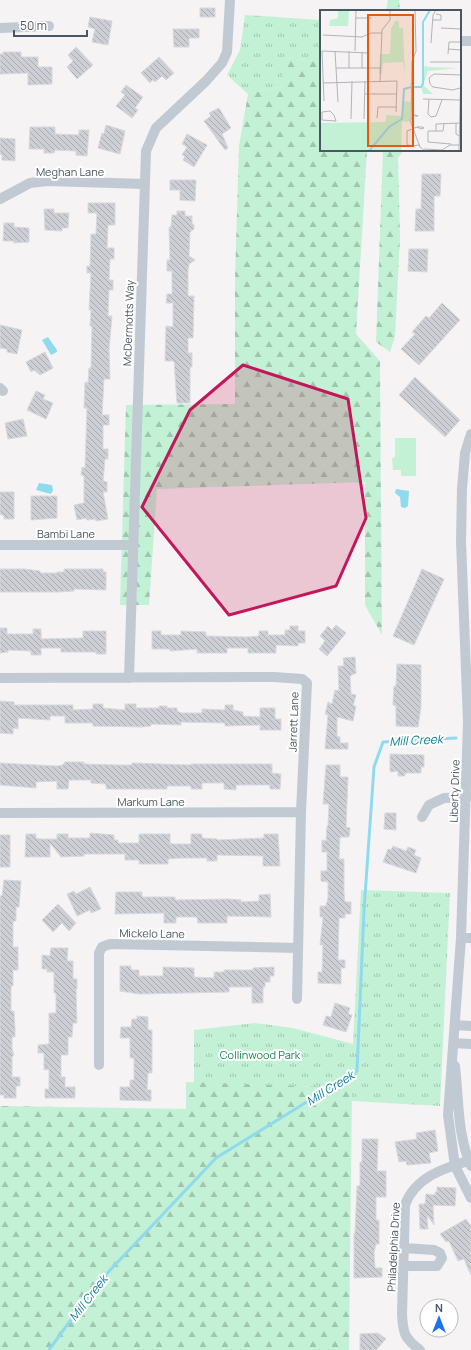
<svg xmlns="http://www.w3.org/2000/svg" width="471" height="1350" font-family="Manrope,sans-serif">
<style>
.grass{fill:url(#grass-tufts)}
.forest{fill:url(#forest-firs)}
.pitch{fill:#c3f1d5}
.water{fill:#90daee}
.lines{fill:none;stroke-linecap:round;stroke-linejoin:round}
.stream{stroke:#90daee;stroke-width:3}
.building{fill:url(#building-back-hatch);stroke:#d7d9de}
.minor{stroke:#c1cad2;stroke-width:10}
.marked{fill:#c2185b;fill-opacity:0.2;stroke:#c2185b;stroke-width:3;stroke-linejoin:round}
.labels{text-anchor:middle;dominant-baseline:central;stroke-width:4;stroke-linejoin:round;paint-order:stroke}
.street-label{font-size:11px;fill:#4a5661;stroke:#fff}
.park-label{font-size:11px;fill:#17864f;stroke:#fff}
.water-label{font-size:12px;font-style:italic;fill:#0c7c9b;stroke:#fff}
.inset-river{fill:none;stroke:#90daee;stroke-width:2}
.inset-road{fill:none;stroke:#b1b4b9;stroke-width:1}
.view{fill:#e8590c;fill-opacity:0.15;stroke:#e8590c;stroke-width:2}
.inset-edge{fill:none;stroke:#4a5661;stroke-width:2}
</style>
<defs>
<pattern id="grass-tufts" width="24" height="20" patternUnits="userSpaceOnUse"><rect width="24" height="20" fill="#c3f1d5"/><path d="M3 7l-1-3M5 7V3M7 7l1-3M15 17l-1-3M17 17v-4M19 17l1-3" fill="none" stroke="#a0c6b0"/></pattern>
<pattern id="forest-firs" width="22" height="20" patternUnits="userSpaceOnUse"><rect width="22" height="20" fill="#c3f1d5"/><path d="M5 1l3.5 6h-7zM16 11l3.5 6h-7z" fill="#a0c6b0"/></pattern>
<pattern id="building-back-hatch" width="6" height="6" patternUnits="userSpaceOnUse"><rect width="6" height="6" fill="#cdcfd5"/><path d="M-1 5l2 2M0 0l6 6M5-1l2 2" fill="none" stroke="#a8abb0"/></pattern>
</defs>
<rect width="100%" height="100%" fill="#f5f3f3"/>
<path class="grass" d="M245,15L321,20L320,61L283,58V86L248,94L227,75L240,50Z
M361,890L450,893L440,1106L352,1101V1088L194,1083V1030L255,1023L293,1028L353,1044Z"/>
<path class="forest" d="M388,0H399L400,11H386Z
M283,58L320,61L319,131H321V150H367L356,334L380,361L382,635L365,605V482L157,489L149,605H120L126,405L235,404V280L239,146L248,94L283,86Z
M383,150H404L398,158L400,238L395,337L390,352L376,342Z
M186,1082L352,1088L349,1350H0V1106L186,1109Z"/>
<path class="pitch" d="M395,438H416V476H401V470H393L392,458L395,457Z"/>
<path class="water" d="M48,337L57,350V352L51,355L42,340Z
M39,483L52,485L53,490L51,494L36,490Z
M396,489L409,491L408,506L405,508L401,507L400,497L395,493Z"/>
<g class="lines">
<path class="stream" d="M49,1350L97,1284L216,1158L357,1071L364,910L374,767L383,742L456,738"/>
</g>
<path class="building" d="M200,8H215V17H200Z
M90,17L112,21L108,45L92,42L95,29L88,27Z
M173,29H199V38H189V47H174Z
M76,47L93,65L77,79L67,67L73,61L68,55Z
M3,52H21V57H38V67H52V84L28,85V73L0,74V54H3Z
M159,57L174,73L166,80L162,76L155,82L153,80L150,83L141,73Z
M126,85L143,97L135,108L138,110L132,118L116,106L125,95L121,92Z
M219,108L231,128L222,134L228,148L225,150L204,121L211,116L209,113Z
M106,125L125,131L120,154L98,148L102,133L104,134Z
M30,127H55V134L79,135V130H89L87,156L76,155V151L55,150L54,153H44V149H29Z
M187,134L207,145L194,167L183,160L185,156L182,155L187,147L182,144Z
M0,138L15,139V161L2,160V155L0,154Z
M422,174H441L440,196H434V231H415L416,209H421Z
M170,180H196L195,201L180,200V190H170Z
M88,203H115V225H108L107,248H114V259H110L109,280H113V290H109L108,316H112L109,349L110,379H104L102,415H109V425H103V449H108V459H105L103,481L107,482V492H103L108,519L96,521L95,519L87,520L86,518L77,520L74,505L84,503V476L81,475L82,467L85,468L87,408H84L85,382L88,383L89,368H91L92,326H90L91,310H89L91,273H87V266H90L91,234H96L97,213H88Z
M44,209H54V213H69L68,228H62V231L45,230Z
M177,211H185V216H192V223L194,225V229L190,232L189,256L195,260L189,264L188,271V296H194L193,338H188V353H192V367H190V403H177L174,361H165L166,326L173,327V303H166L167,294H172V271H167V260H170L169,227H171L172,215H177Z
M4,223H14V227L29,228V242L14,243V241H3Z
M409,249H428L427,272L408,271Z
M442,303L460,320L419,365L401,349L415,334L412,332L426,316L429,318Z
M0,325L22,330L17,354L7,352V349L0,348Z
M45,352L53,368L40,375L34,370L31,372L26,362Z
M415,377L460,420L445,437L399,395Z
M36,391L45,395L43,399L53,403L46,419L27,410Z
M23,419L27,436L8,439L5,423Z
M0,492H14V519H4V516L0,514Z
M31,496H57V518L31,520Z
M0,569H24L40,571V573H57V572H64V569H103V572H106V590L74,589V591L59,592H0Z
M422,569L444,579L414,645L393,636Z
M336,625L346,633L327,656L319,649L325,641L320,636L328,626L332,630Z
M290,626H298V631H305V643H298V646L276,645V653H248V648H227V653H197V649L170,651V649H152V631H161V635H181V631L206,632V636L247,637L259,636V631H268V635H285V630H290Z
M0,628H7V634H33V629H41V639L83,638V631H106V654H96V652H61V648H41V655H31V651L8,650V652L0,653Z
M355,657L356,673L350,676L351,694L356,695L353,706H356L353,721L337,717V736L340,737V743H348V749H325L328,715L325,714L328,702L332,704L335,690L339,691L338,666H344L343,658Z
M397,664L421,665V707L418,727L396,726V706L393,705V702L394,686H396Z
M0,701L14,702V705H73V710L93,709V704H103V708L125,710V704H136V708H159V706H167V708H177V711L181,713H202V709L225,710V705H233V710L243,712V716L260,717V708H275V719H281V730H260V725L225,726V723L181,722V725L151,724V726L142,727L93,726V723H65V716H50V720L18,718V729L13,728V734L0,733Z
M390,754L424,755V767H421V773H405V776H398V771L390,772Z
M65,762H84V764L117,765H132V763L191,765V764H272V773L281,774L280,789H270V785H236V790L224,789V783H202V789H191V786H167V789H106V784L91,783V780H69L68,789H57V781L36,782V788L0,785V763L57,766L63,765Z
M326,765H340V777H348L346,827L350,828L349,837H340L339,859H344V893L345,902H351V914H345V918H339L338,960H345V968H341V984L318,983V972H322L323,945H320L323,917H320V906H326L328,898V882L321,881V871H327V852H322V840L326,841L327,826H328L329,804H323Z
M385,813H396V830L384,829Z
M90,833L114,835V840H118V843H139V834H170V843L173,844H191V834H202V838L217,839V840L264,838V834H278L280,866H263V856L217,855V861H207V858H182L168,859V864H139V860H125V854H84V856L61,857L50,843V857H25L26,834H36V838L41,839H57V834H68V838H90Z
M0,835H10V867H0Z
M393,846L406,851L408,847L416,850L414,855L421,858L416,873L383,862L388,849L391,850Z
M4,880L21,881L19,907H16V921H13V947H18V970H13V986H11V1011H14L15,1028V1037H12V1049L14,1055L12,1057V1077H20V1086H16V1098H4V1095H0V896H2Z
M90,887L101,909L91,913L90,910L77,916L67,894L74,891L76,894Z
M116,892H142V897H175V900L228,899L241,900V902L259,901V895L270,894L271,917L227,916V923H198L197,917H176V923H164V913L115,914Z
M58,904L76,923L69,931L62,923L53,932L42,920Z
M51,948H68L67,961H73V979H77V989H76L77,1023H73L72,1037H68V1055H61V1077H65V1087H75V1098H45V1089H49V1069L44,1070V1053H38V1045L49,1044V1013H56V993H54V972H47V969H42V955L50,956Z
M120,966H131V970H139V976H163V967L194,968V977L214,978V972H224V970H253V968L274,967V976H270V982H265V987H263V1003H252V987H229V992L139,994L120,991Z
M335,1003L350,1008L348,1014L352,1015L346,1032L323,1025L326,1016L331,1017Z
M137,1016L148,1017V1030H152V1073H148L147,1090H151V1101L120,1100V1087H130V1080H134V1058H130V1038H120L121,1027H131L132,1019H137Z
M435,1130L438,1151L429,1153L431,1163L407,1165L406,1161L399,1162L395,1142L417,1139L416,1133Z
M362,1139H378L377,1171H386V1197H376V1220H379V1244H376L374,1253L375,1268H382V1277L354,1278V1233H355L357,1186H360V1162H362Z
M437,1187L456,1188L455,1206L433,1205L434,1225L427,1215L428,1229H420L419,1204H425L426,1194L435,1195V1192H437Z
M466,1219L471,1226V1275L464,1259L458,1261L449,1241L446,1242L440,1234Z
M378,1333L386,1339L376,1350H360V1334Z"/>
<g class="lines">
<path class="minor" d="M0,28L49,26
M460,41H471
M0,199L30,183L47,181L145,184
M0,388L3,391
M471,434L465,453L462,489L461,541L468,722L461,938L448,1115L455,1166L471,1198
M0,545H133
M0,678L274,677L302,679L307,683L301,812L297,999
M129,678L146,151L156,128L206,81L222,63L227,52L230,0
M0,813L301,812
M422,817L429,805L444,798L471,797
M461,938H471
M455,1025L471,1026
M454,1043L471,1044
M99,1065V953L102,947L110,944L298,948
M455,1066C459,1100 457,1134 471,1166
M404,1266H437L442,1258L440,1253L434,1250L404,1248
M420,1350C404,1338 403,1333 402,1314L405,1205C415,1177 444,1168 471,1160"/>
</g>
<path class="marked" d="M243,365L348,399L366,518L336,586L229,615L142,507L190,410Z"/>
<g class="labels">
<g class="street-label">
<text x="70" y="171">Meghan Lane</text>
<text transform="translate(128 323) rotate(-88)">McDermotts Way</text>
<text x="66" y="533">Bambi Lane</text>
<text transform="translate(293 722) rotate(-88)">Jarrett Lane</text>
<text transform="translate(454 791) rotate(-88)">Liberty Drive</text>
<text x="151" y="801">Markum Lane</text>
<text transform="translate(152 933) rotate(1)">Mickelo Lane</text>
<text transform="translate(393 1247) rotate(-87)">Philadelphia Drive</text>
</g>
<g class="park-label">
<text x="260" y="1054">Collinwood Park</text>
</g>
<g class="water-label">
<text transform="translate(416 740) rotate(-3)">Mill Creek</text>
<text transform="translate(330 1088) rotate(-32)">Mill Creek</text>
<text transform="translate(88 1298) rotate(-52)">Mill Creek</text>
</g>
</g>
<g transform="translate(320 10)">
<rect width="141" height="141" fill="#f5f3f3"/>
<path d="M18,0H29L28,16H9L10,10L18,8ZM83,91L91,92L90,112L66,110V105L82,106Z" fill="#c3f1d5"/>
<path d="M75,11H79V18H83L85,67L83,52L63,53L62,64H59L60,44H70L71,19ZM105,55L107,57L138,58L108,61L103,75L113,84H103L101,76ZM66,110H82L81,141H0V113L65,112Z" fill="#c3f1d5"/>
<path class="inset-river" d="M94,77H101L103,74V12L110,0M49,141L69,117L82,109L84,79L91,77"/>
<path class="inset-road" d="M95,0L96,41L92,52L91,113L100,137L105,141M36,8H52M113,10H121V5L116,4M121,18L141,19M3,25L42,27L51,23H62M111,33L113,5L116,0M128,39L141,40M15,41L18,92M35,41L36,0M128,44L129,32H141M110,52H141M16,58H61M29,58V41M42,58V42M60,71L62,20L70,10V0M3,73L77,71L76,102M140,78L133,80L113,77L110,74L109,68L114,64L141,65M45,84H77M103,89L140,90M109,89L108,104L111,107L116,106L122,90M4,91L2,41L48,43M10,101L14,105L16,111L2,110V102ZM92,106H98L92,104M57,108L58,97H77M31,109L32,71M44,109L45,71M136,113V124L139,126M97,117L87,121V134L90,136L100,135M97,117H103L104,118L101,119ZM116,121H123L124,113M131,134L108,132V121H116V114L140,113M104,139L122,140L130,135H139M139,141L141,56"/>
<path class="view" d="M48,5H93V136H48Z"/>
<rect width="141" height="141" class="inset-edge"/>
</g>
<g transform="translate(439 1318)"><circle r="19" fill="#ffffff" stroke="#b7bbc0"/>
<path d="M0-3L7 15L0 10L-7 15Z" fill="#1a73e8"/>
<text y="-6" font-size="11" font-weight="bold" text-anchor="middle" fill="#4a5661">N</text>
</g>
<path d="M14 30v6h73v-6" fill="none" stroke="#4a5661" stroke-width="2"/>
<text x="20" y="30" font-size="12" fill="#4a5661" stroke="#ffffff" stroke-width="3" paint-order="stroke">50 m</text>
</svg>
